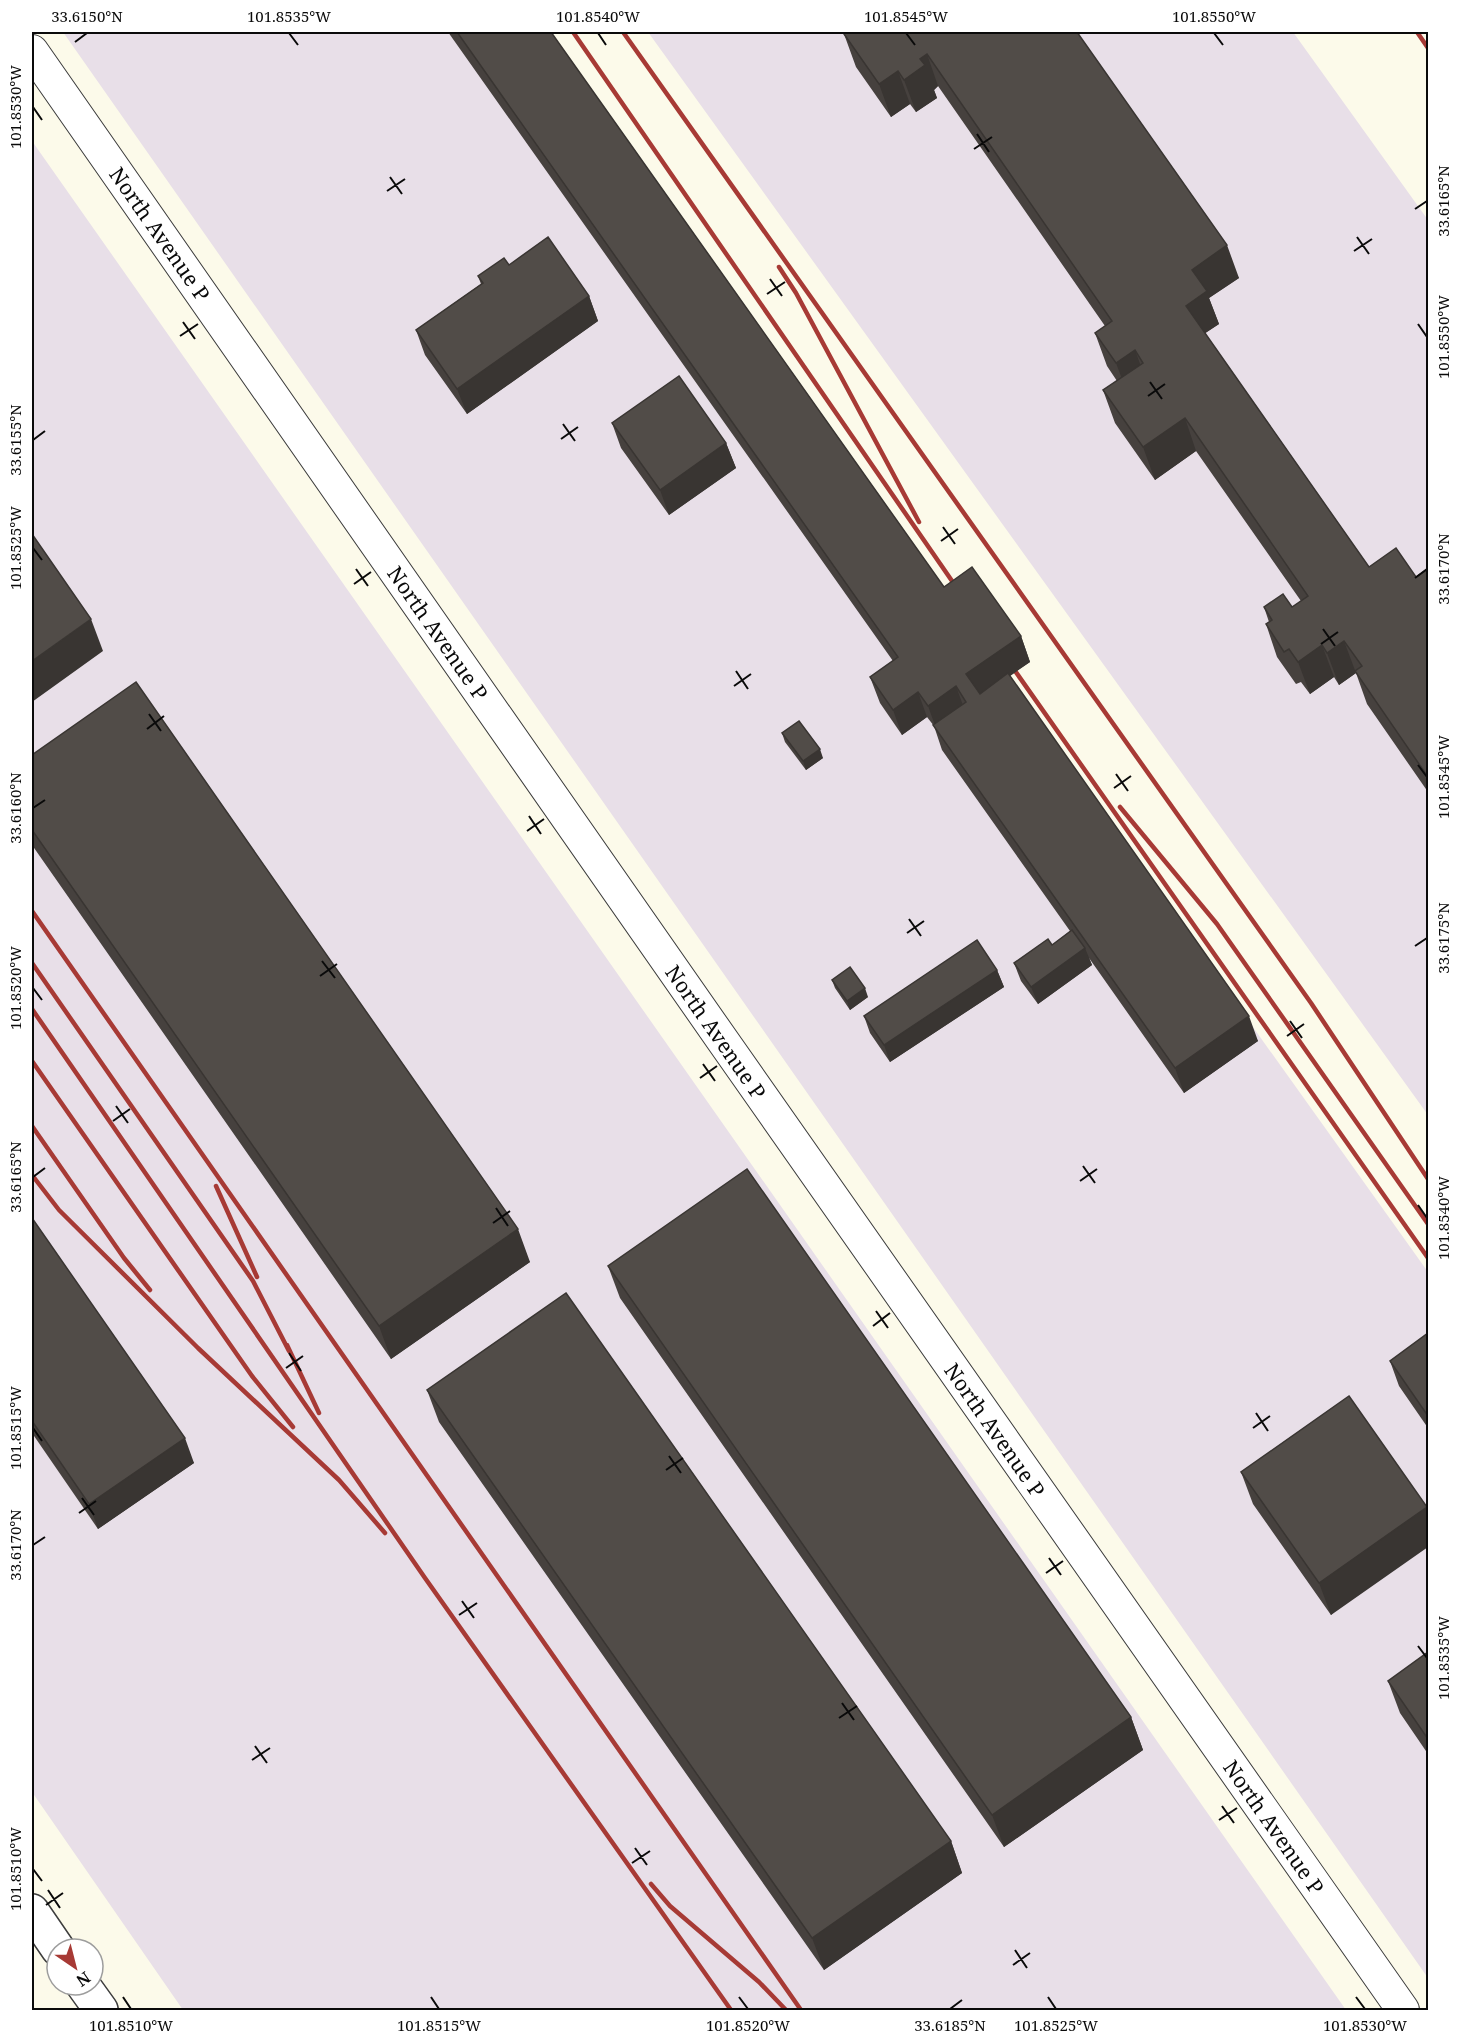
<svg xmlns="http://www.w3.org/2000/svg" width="1460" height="2042" font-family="'Noto Serif',serif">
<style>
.industrial{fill:#e8dfe8}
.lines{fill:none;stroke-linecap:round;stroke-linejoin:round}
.minor-casing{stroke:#3d3d3d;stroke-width:34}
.tertiary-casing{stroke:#3d3d3d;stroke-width:36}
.minor{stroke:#fff;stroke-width:32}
.tertiary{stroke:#fff;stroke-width:33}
.rail{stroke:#a73a35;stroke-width:4.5}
.wall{fill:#46413e}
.shaded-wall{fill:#393532}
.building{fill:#514c48;stroke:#393532;stroke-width:1.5}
.ticks{fill:none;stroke:#0a0a0a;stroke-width:2}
.labels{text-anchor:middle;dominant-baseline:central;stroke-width:6;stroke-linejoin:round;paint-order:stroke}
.street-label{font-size:21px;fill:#0a0a0a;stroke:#fff}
.neatline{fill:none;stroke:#0a0a0a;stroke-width:2}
.ticks-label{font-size:15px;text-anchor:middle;fill:#0a0a0a}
</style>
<rect width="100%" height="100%" fill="#fcfaea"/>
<path class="industrial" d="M63,32H542L1428,1272V1978Z
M648,32H1293L1428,220V1115Z
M32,141L1346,2010H183L32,1792Z"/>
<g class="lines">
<g class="minor-casing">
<path id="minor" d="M32,51L723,1041L1403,2010"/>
</g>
<g class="tertiary-casing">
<path id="tertiary" d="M32,1911L58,1949
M83,1985L101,2010"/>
</g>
<use href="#minor" class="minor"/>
<use href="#tertiary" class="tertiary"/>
<path class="rail" d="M573,32L961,594
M623,32L1311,1003L1428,1179
M1417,32L1428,48
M779,267L796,293L919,522
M1006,658L1428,1258
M1120,807L1217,924L1428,1224
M32,911L801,2010
M32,963L253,1281L289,1351
M32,1009L425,1578L731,2010
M32,1061L252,1376L293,1427
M32,1126L124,1258L150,1290
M32,1175L59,1210L198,1348L339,1480L385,1533
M216,1186L257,1277
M287,1345L319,1413
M651,1884L670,1906L759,1982L786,2010"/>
</g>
<path class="wall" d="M448,32H551L944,587L1021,636L1030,662L1009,676L1258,1041L1184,1093L1089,958L1092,965L1038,1004L1021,981L1014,963L1052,945L1070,931L942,750L934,726L927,717L902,735L880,703L870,677L893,661Z
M1077,32L1239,278L1209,298L1219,324L1205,333L1369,567L1416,577L1428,569V792L1367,704L1356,673L1339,685L1334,677L1310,694L1301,682L1296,684L1277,657L1266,624L1269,622L1264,607H1292L1301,601L1196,451L1155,480L1115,423L1103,390L1117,381L1107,366L1095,333L1105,326L938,86L934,90L937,98L916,112L910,104L891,117L856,67L844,34Z
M509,265L589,296L598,321L467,414L425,355L416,330L481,284L478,276Z
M612,423L726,443L736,468L669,515L621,448Z
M782,733L823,758L806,770L785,742Z
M32,755L530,1262L391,1359L32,845Z
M997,970L1004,987L890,1062L870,1033L864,1016Z
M832,980L868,997L850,1010L835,988Z
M32,1218L194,1463L98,1529L32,1433Z
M608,1266L1131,1717L1143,1750L1004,1847L620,1298Z
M1428,1333V1428L1399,1386L1390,1361Z
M427,1390L951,1841L962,1873L824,1970L439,1422Z
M1241,1472L1428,1512L1331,1615L1253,1504Z
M1428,1652V1754L1400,1713L1388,1681Z"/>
<path class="shaded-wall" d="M927,54L938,86L934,90L937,98L916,112L904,80L920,59Z
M898,71L910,104L891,117L879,84Z
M1227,245L1239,278L1209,298L1219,324L1198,338L1186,306L1192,270Z
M589,296L598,321L467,414L457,389Z
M1135,350L1147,383L1128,395L1116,363Z
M1185,418L1196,451L1155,480L1143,447Z
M726,443L736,468L669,515L660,490Z
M91,619L103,651L32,702V661Z
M1021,636L1030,662L976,700L966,674Z
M1344,641L1356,673L1339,685L1327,653Z
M1322,645L1334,677L1310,694L1298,662Z
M956,686L965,711L937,731L928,706Z
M918,692L927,717L902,735L893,710Z
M820,749L823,758L806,770L803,761Z
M1085,948L1092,965L1038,1004L1031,987Z
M997,970L1004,987L890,1062L884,1045Z
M865,988L868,997L850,1010L847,1001Z
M1249,1016L1258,1041L1184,1093L1175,1068Z
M518,1229L530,1262L391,1359L379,1326Z
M185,1438L194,1463L98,1529L89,1504Z
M1427,1507L1428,1512V1547L1331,1615L1319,1583Z
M1131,1717L1143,1750L1004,1847L992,1815Z
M951,1841L962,1873L824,1970L812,1938Z"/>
<path class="building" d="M457,32H551L944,587L972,567L1021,636L966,674L980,694L1008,673L1249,1016L1175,1068L933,725L966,702L956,686L928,706L918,692L893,710L870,677L898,657Z
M848,32H1077L1227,245L1192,270L1207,291L1186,306L1369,567L1396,548L1416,577L1428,569V777L1355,671L1362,666L1344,641L1327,653L1322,645L1298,662L1289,649L1284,652L1266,624L1272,620L1264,607L1283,594L1292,607L1308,596L1185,418L1143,447L1103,390L1143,363L1135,350L1116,363L1095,333L1112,321L927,54L920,59L925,65L904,80L898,71L879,84L844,34Z
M548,237L589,296L457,389L416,330L483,283L478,276L504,258L509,265Z
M679,376L726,443L660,490L612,423Z
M32,534L91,619L32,661Z
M136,682L518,1229L379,1326L32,830V755Z
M799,721L820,749L803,761L782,733Z
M1072,930L1085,948L1031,987L1014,963L1048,939L1052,945Z
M977,940L997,970L884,1045L864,1016Z
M850,967L865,988L847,1001L832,980Z
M747,1169L1131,1717L992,1815L608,1266Z
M32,1218L185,1438L89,1504L32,1421Z
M566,1293L951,1841L812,1938L427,1390Z
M1428,1333V1416L1390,1361Z
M1349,1396L1427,1507L1319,1583L1241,1472Z
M1428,1652V1739L1388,1681Z"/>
<path class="ticks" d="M289,33L298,45M598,33L606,45M906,33L915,45M1214,33L1223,45M75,42L87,33M33,107L42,120M977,134L989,152M974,149L992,137M390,177L402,194M387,191L405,179M1415,209L1427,201M1357,237L1369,254M1354,251L1372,239M770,279L782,296M767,294L785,282M183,322L195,339M1418,324L1427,337M180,336L198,324M1150,382L1162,399M1148,396L1165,384M563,424L575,441M561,439L578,427M33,440L45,431M943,527L955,544M941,541L958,529M33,548L42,560M356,569L368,586M1415,578L1427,569M354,584L371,572M1323,629L1335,646M1321,644L1338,632M736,671L748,689M734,686L751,674M149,714L161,731M147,729L164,716M1418,765L1427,777M1116,774L1128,791M1114,788L1131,776M33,808L45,800M529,816L541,834M527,831L544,819M909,919L921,936M907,933L924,921M1415,946L1427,938M322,961L335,978M320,976L337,964M33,988L42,1000M1290,1021L1302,1038M1287,1036L1304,1024M703,1064L715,1081M700,1078L717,1066M116,1106L128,1123M113,1121L130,1109M1083,1166L1095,1183M33,1177L45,1168M1080,1181L1097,1169M1418,1205L1427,1218M496,1208L508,1226M493,1223L510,1211M876,1311L888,1328M873,1326L890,1313M289,1353L301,1371M286,1368L303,1356M1256,1413L1268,1431M33,1428L42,1441M1253,1428L1270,1416M669,1456L681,1473M666,1470L683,1458M82,1498L94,1515M79,1513L96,1501M33,1545L45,1537M1049,1558L1061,1575M1046,1573L1063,1561M462,1601L474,1618M459,1615L477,1603M1418,1646L1427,1658M842,1703L854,1720M839,1718L857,1706M255,1746L267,1763M252,1760L270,1748M1222,1806L1234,1823M1219,1820L1237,1808M635,1848L647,1865M632,1863L650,1851M33,1869L42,1881M48,1890L60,1908M46,1905L63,1893M1015,1950L1027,1968M1013,1965L1030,1953M123,1997L131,2009M431,1997L439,2009M739,1997L748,2009M1048,1997L1056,2009M1356,1997L1365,2009M950,2009L962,2000"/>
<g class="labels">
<g class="street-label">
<text transform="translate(160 234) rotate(55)">North Avenue P</text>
<text transform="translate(438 633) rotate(55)">North Avenue P</text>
<text transform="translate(716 1032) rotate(55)">North Avenue P</text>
<text transform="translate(995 1430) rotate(55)">North Avenue P</text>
<text transform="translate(1274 1827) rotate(55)">North Avenue P</text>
</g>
</g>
<rect width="1460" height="2042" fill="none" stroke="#ffffff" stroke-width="66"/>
<g transform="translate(75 1967) rotate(145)"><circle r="28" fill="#ffffff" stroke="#9d9d9d" stroke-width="1.5"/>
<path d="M0-4.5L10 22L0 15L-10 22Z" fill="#a73a35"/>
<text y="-9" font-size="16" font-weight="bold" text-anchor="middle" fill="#0a0a0a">N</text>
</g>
<rect x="33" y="33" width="1394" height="1976" class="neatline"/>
<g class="ticks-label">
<text x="87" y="22">33.6150°N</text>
<text x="289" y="22">101.8535°W</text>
<text x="598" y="22">101.8540°W</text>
<text x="906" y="22">101.8545°W</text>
<text x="1214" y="22">101.8550°W</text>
<text transform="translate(16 107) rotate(-90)" y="5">101.8530°W</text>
<text transform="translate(1444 201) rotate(-90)" y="5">33.6165°N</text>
<text transform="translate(1444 337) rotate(-90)" y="5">101.8550°W</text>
<text transform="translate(16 440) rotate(-90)" y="5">33.6155°N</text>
<text transform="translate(16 548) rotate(-90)" y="5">101.8525°W</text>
<text transform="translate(1444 569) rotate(-90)" y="5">33.6170°N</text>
<text transform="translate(1444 777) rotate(-90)" y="5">101.8545°W</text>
<text transform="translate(16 808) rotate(-90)" y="5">33.6160°N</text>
<text transform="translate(1444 938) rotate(-90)" y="5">33.6175°N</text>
<text transform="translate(16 988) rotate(-90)" y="5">101.8520°W</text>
<text transform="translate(16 1177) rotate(-90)" y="5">33.6165°N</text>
<text transform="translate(1444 1218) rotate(-90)" y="5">101.8540°W</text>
<text transform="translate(16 1428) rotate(-90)" y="5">101.8515°W</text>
<text transform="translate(16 1545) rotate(-90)" y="5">33.6170°N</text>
<text transform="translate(1444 1658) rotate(-90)" y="5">101.8535°W</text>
<text transform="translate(16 1869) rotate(-90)" y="5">101.8510°W</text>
<text x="131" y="2031">101.8510°W</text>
<text x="439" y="2031">101.8515°W</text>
<text x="748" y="2031">101.8520°W</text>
<text x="950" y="2031">33.6185°N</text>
<text x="1056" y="2031">101.8525°W</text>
<text x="1365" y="2031">101.8530°W</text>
</g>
</svg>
